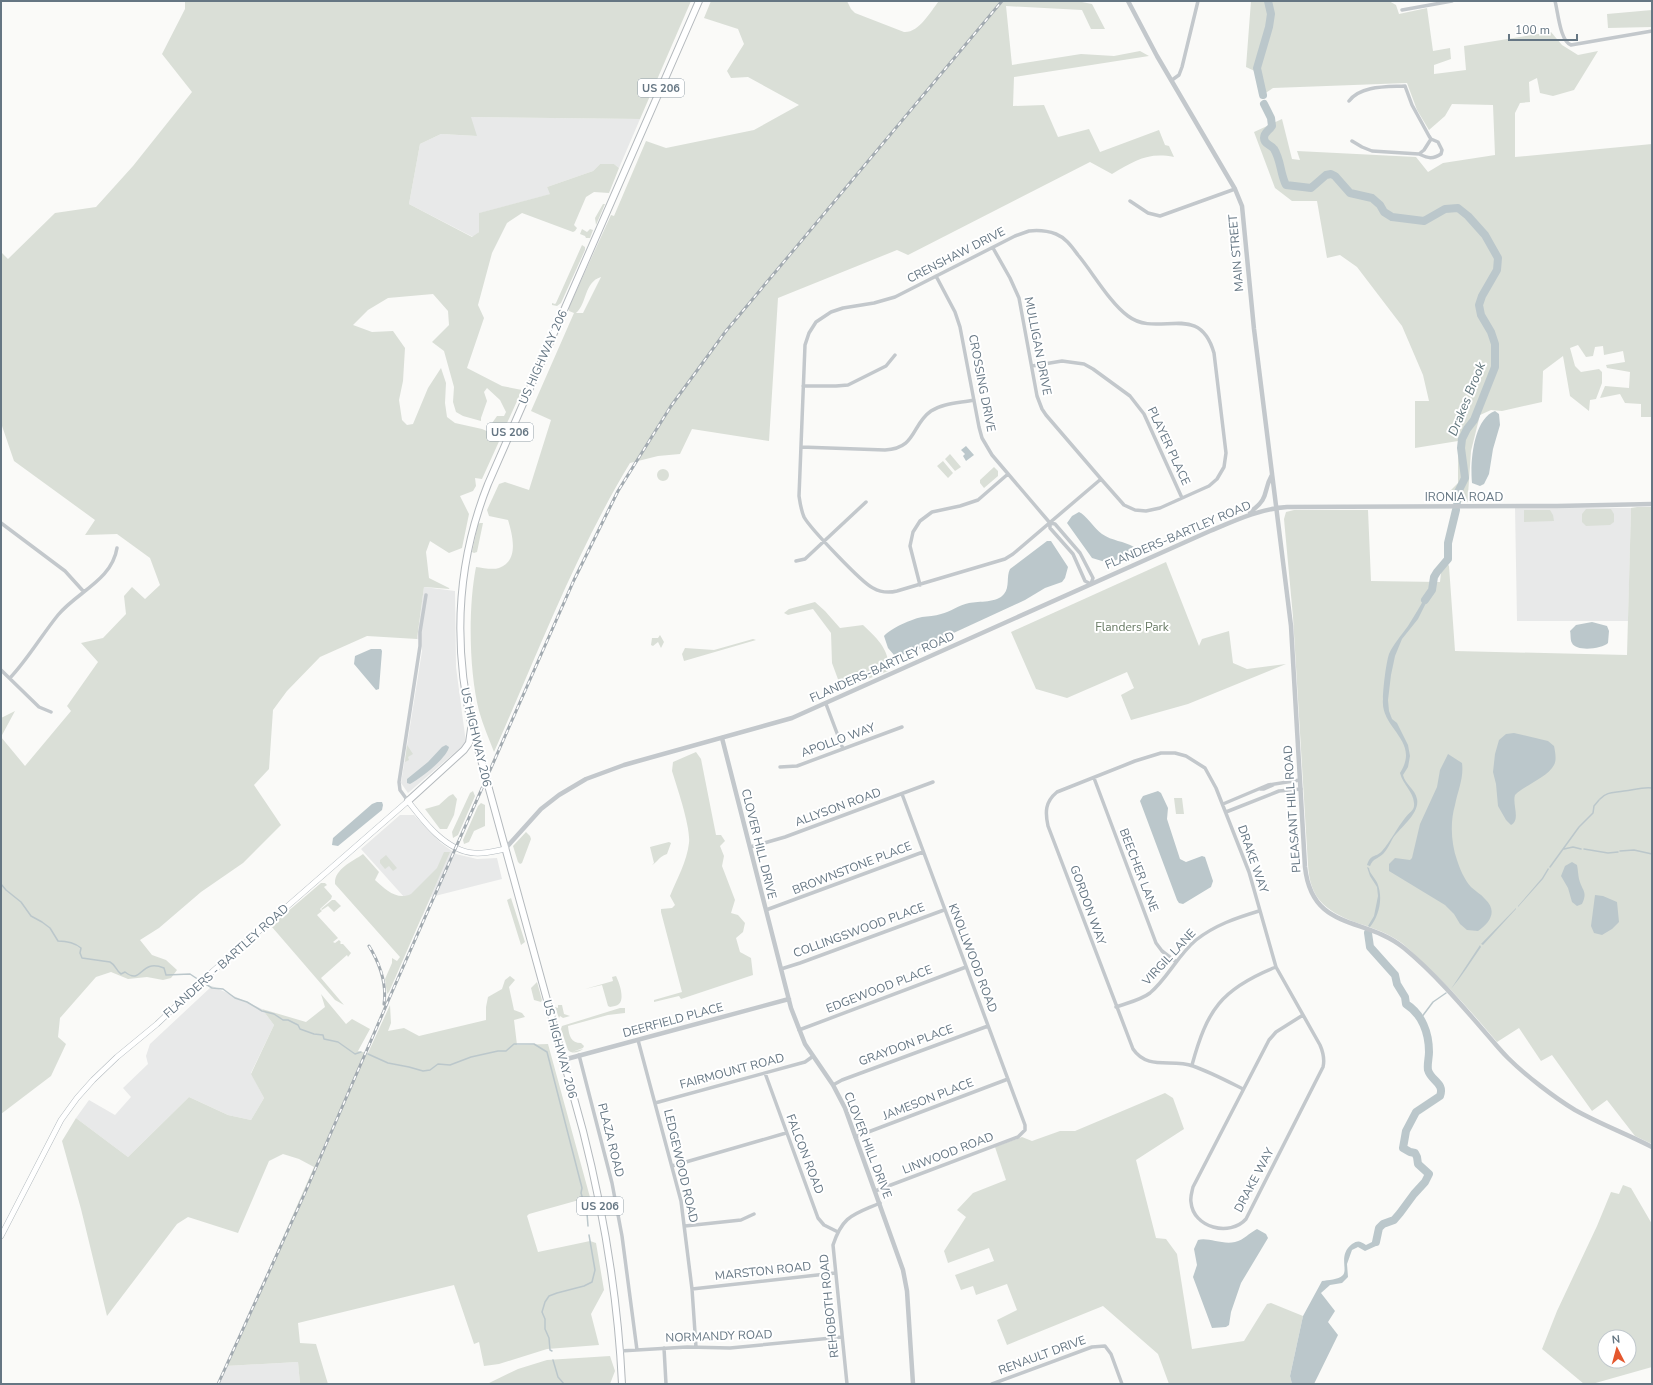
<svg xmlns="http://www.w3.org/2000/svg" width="1653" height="1385" font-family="'Nunito Sans',sans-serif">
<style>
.built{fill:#e8e9e9}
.green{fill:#dadfd7;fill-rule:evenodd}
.water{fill:#bbc7cb}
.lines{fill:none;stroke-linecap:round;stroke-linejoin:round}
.stream{stroke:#bbc7cb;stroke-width:1.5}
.river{stroke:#bbc7cb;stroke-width:8}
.secondary-casing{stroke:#b3babf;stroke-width:6}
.trunk-casing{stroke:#b4b9bd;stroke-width:8}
.minor{stroke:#c3c8cc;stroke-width:3.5}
.tertiary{stroke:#c3c8cc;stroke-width:4.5}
.secondary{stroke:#fff;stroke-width:5}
.trunk{stroke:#fff;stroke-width:6}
.rail-casing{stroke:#a2aab0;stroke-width:3}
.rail{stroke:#fff;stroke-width:1.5;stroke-dasharray:4.5;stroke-linecap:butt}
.labels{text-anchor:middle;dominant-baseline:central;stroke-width:4;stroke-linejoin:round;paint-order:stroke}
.shield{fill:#fff;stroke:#939fa8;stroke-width:1}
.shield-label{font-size:11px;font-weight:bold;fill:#657683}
.street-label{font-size:12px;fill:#657683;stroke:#fff}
.park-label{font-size:12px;fill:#687a64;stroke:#fff}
.water-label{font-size:13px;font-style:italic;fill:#60757c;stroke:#fff}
</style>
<rect width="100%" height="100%" fill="#fafaf8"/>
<path class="built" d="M470,117L640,119L619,168L614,164H600L593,171L547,187L551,194L480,213L479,232L473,237L409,204L420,144L441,134L476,136Z
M1515,507L1631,508L1628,621H1517Z
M424,587L455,591L456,667L466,743L408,793L401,783L422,651L421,640L417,639Z
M400,815H414L441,843L456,854L477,859L497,858L502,879L431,897L422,917L361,849Z
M212,986L262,1009L274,1025L251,1073L264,1098L251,1120L228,1115L189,1097L128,1157L76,1118L89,1100L115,1115L131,1097L123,1088L148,1064L146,1056L150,1044Z
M298,1362L300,1384H218L226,1366Z"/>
<path class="green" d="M185,1H691L640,119L471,117L477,136L441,134L420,144L409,204L472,237L479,232V213L550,194L547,187L593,171L600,164H614L619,168L609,193L594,192L586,197L574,225L577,228L575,231L573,232L522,213L507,223L492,253L478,305L484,318L467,368L502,386L522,390L503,432L490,426L497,416H504L506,412L500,400L487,388L484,392L487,401L481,418V421L463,416L456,412L453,402L454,387L444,351L432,342L449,325L448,311L433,294L388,298L368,310L353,325L372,332L393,331L405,348L403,381L399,400L402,420L407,425L413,424L428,388L441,368L446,383L445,403L447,417L455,423L482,429L501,437L482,479L475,478L476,486L473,491L460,496L469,514L462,548L449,553L430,541L426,552L429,578L451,589L424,587L417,639L367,636L320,657L287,691L273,710L269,769L254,785L281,825L243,863L201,892L159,928L140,940L152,955L166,960L177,970L171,978L163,980L147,977L128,979L111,972L96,977L60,1018L58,1037L66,1044L51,1076L1,1114V718L15,711L1,737L25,766L71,711L67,706L98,662L81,643L103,638L126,614L124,596L132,587L145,599L160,585L150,558L117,534L85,535L95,520L14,461L1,423V252L8,259L55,213L96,207L133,166L192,92L162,54L185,9Z
M711,1H847L851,9L855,13L904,32C919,33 930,12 939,1H1077L1092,4L1105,29H1091L1082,10L1006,6L1012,65L1081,54L1114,56L1140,51L1149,56L1014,77L1013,106L1044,105L1058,137L1089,129L1100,152L1159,130L1165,145L1169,146L1174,157C1147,152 1135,161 1112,174L1090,162L908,255L897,250L778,298L769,441L692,429L680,454L658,456L630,463C575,554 537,655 494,752C489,739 483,725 479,711C469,671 468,608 476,567C483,568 493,570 499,568C519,561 513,536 508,520L489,516L487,510L499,484L505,482L529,490L551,420L531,411L574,313L569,311V307L611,215L614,216L646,141L666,148L754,130L799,105L748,77L731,78L727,71L744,44L738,29L704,18ZM601,277L583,313H576C587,304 584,282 601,277Z
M1251,1H1389L1396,5L1399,14L1427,8L1433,51L1450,48L1451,59L1434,65V74L1466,70L1464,46L1551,32L1562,45L1578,55L1598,51L1574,90L1553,96L1540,93L1537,78L1529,82L1530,102L1520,103L1515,113V157L1652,144V417H1641V404L1625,403L1620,394L1600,398L1605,386L1629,388L1630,372L1607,368L1606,365L1625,362L1623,351L1604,355L1603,346L1595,347L1593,356L1586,357L1578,345L1570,348L1575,366L1581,372L1599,369L1602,372V383L1596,399L1590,400L1589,411L1570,396L1563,356L1543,371L1542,402L1502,411L1491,410L1480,415L1471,451L1468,495L1478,502L1449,501L1450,491L1458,483V441L1415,448V401H1429L1423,375L1402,326L1357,267L1340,255L1327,258L1317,201H1292L1275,188L1254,132L1282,119L1292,159L1300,160L1297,151L1416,157L1428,172L1443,163L1495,155L1493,105L1452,104L1445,116L1429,130L1417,110L1407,83L1273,88L1264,94L1259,73L1246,67Z
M1652,10V27L1608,28L1607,14Z
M603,204H605L596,225L595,218Z
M582,229L587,232L590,229L593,230L590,238H586L585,236L580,234Z
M582,245L585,247V250L561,303L557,306L552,305V303L555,304L556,303Z
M950,454L961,467L955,471L945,459Z
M943,461L953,473L948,478L937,466Z
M994,467L998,471V476L984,488L980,483V480Z
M657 475a6 6 0 1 1 12 0a6 6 0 1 1-12 0Z
M1637,507H1652V1144L1635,1136L1607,1100L1592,1111L1552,1055L1541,1061L1519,1028L1497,1042C1474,1015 1451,988 1424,964C1415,955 1405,944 1394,938C1371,924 1343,923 1323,904C1312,893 1309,880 1308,865L1293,617L1284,519L1286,512L1294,510H1368L1371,581L1440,582L1441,572L1447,563L1449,566L1455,651L1627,655L1631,508Z
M1586,509H1611L1614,514V522L1610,525L1586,526L1582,522V514Z
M1524,510H1550L1553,515L1554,521L1524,522Z
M480,523H483L477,552L474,553L472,552L478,524Z
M1166,562L1199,646L1202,639L1229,631L1233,663L1247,669L1286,664L1188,704L1131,720L1121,695L1134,688L1127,672L1067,698L1036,689L1011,632Z
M815,602L825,611L840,628L863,625C877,638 891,651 888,671L850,686L839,682L832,663L831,633L813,609L788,615L784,613L789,609Z
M660,635L664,642L661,648L658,642L653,646L651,645L652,638H658Z
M753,639L756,640L684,661L682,654L685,648L714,650Z
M407,745L413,754L408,757L409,760L405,762Z
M696,752L701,759L716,835H721L725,841L720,846L724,856L722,866L735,900L731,913L738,915L745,923L743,932L736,938L740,952L751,958L753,975L681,999L679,996L654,1002V1000L682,992L661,912V909L672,908L675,905L670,896C677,879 687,861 689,843C691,828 677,787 672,771L673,762Z
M473,791L475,796L458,835L453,838L452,832L470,793Z
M453,794L457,799L454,815L447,829H440L425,809L439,805L449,796Z
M1174,798H1182L1184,814H1176Z
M481,803L485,805V826L474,831L469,842L464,844L463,840L478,806Z
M526,832L530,836L531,839L522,863L520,864L518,862L513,846Z
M669,842L671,843L667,854C658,857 657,863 652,865L654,863L650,847Z
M444,852H450L389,992L387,994L385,979L392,963V958L397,961L400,957L335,884C334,869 352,862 363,854L379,872L375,880C385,889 397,901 411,894L437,868Z
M386,855L397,868L393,871L389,866L385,869L380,863V860Z
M321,883H325L327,885L324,887L332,896L331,899L320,909L322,911L317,915L338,938L333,942L335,943L339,940L341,942L340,943L341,944H343L351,953L348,957L347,955L321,978L344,1005L335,1000L272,927L273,924Z
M511,898L525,942L521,945L507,900Z
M332,900H335L341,906L334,912L328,906L322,910L321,909Z
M510,976L515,980L509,987L514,1010L522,1013L525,1017L514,1020L517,1045L548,1044L591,1201L585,1203L579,1200L529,1214L527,1216L538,1252L590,1241L596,1243L604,1290L591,1314L599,1345L547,1349L499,1364L484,1366L479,1342L474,1344L454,1285L298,1323L300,1343L316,1344L328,1384H300L298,1362L226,1366L314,1167L299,1159L283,1154L269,1161L238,1233L188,1217L177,1224L107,1316L81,1209L62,1141L76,1118L128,1157L189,1097L228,1115L251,1120L264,1098L251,1074L274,1025L262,1009L306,1022L325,1007L321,994L346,1024L352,1019L370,1029L358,1051L368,1053L390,1005L391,1023L388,1031L404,1028L419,1036L486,1020V1007L488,997L502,989L505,980Z
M616,976C619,982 625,998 619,1004C617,1006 613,1006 610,1007L608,1006L602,985L585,989L613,981L612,977Z
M537,982L542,1000L541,1002L534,1000L531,988Z
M558,1005H562L564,1014L570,1016L563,1018L560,1016L559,1018L555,1007L558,1008Z
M620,1008H625V1013L608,1015L568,1026C569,1036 571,1043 581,1043L584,1046L583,1048L572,1052L583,1049C578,1053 572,1054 568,1050L561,1029L562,1026Z
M1165,1093L1173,1098L1184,1129L1136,1160L1156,1238L1166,1239L1177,1254L1192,1349L1244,1341L1267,1304L1271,1303L1303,1316L1290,1376L1292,1384H1169L1158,1354L1103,1306L1007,1345L997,1320L1017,1310L1007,1284L976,1295L973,1286L961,1290L955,1275L994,1261L989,1248L948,1263L944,1251L966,1217L957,1210L973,1193L1006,1180L995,1147L1022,1137L1032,1141L1060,1131H1075Z
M1623,1185L1631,1188L1652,1224V1367L1592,1384H1584L1542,1349L1557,1311L1597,1226L1611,1192L1619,1194ZM1605,1337H1629V1361H1605Z
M610,1356L615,1371L610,1384H487L518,1369L547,1360Z"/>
<path class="water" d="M1495,411L1499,414L1500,425L1493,449L1489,474L1484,484L1480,486L1472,483C1470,463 1473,419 1495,411Z
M966,446L974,455L966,461L963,456L965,454L961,450Z
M1079,512C1086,515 1095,529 1102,534C1112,541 1124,541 1134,547V553L1111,562L1102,561L1092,558L1067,523L1072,516Z
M1047,541H1051L1068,567L1065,578L1062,582L1045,588L1025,600L908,654L894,655L888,648L884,636C891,628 912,619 922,617C928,616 935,616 941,614C950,612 959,605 969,603C979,601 997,603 1004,594C1010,587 1006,577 1010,569Z
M1432,591L1418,619L1402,639L1395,656L1391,675L1388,700L1389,711L1392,719L1397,723L1408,745L1410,756L1408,767L1403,775C1405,784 1415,789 1417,799C1420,813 1401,827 1393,838C1390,843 1388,849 1383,854C1378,859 1373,858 1370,866L1367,865C1371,853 1376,858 1382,851C1390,842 1397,828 1405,818C1409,812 1415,811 1414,803C1413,791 1403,785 1400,773C1421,740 1380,729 1383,699C1383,689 1386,663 1389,654C1394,643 1401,636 1408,626C1415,615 1422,603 1428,592Z
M1592,622L1607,626L1609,631L1608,643C1602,649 1576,652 1572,643C1570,640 1571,634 1570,631L1576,625Z
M371,649H381L382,651L379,689L376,690L354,664L355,656Z
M1514,733L1548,741L1554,746C1555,751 1557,760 1554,765C1548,777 1525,785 1515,795C1512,804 1521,820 1511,825L1506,820L1498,806L1496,784L1493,772L1495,754L1499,740L1506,734Z
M446,745L449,747C447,758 420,779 410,784L407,783V779L428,762L442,747Z
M1448,754L1462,763C1464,778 1458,790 1455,805C1450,822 1451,843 1457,860C1460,869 1464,879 1471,887C1475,891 1481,894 1485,899C1498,911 1490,923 1478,931L1467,930L1460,924L1454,914L1445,905L1389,871V864L1395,858L1410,860L1412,858L1420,824L1437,787L1440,770Z
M1158,791L1161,793L1168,808L1167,819L1180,859L1186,862L1202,856L1205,857L1213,881L1211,887L1183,904L1179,903L1177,900L1140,801L1143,796Z
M377,802H382L383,805L382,810L338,846L332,845L333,838L372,804Z
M1572,862L1577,865C1578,870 1578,874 1579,879C1582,891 1588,891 1582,904L1577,906L1572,902L1568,888L1561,876L1565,866Z
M1367,867L1369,868C1370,875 1376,878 1378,885C1383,899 1379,916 1370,927L1368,926L1374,916L1378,896L1377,887L1370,876Z
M1548,868L1549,869L1543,879L1518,907V906L1542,878Z
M1595,895L1603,896L1617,902L1619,922L1612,929L1602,935L1594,933L1591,926Z
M1516,908V909L1483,945L1481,944Z
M1480,945L1481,947C1471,961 1462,976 1451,989Z
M1257,1229L1266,1234L1268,1238L1241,1283L1231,1312L1229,1325L1226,1327L1212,1328L1193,1277L1197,1265L1194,1249L1198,1240C1208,1237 1222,1245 1235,1242C1244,1240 1249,1233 1257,1229Z
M1379,1232L1378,1241L1376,1246L1365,1251L1358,1247L1352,1250L1347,1264L1348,1277L1342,1283L1330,1285L1321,1293L1335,1311L1328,1322L1338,1335L1314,1384H1292L1290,1376L1303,1316L1322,1281C1328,1280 1338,1280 1343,1275C1348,1269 1338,1255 1352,1244C1358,1240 1360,1241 1366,1245L1374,1241Z"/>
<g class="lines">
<path class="stream" d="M1600,799C1607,791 1615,793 1624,791C1634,790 1641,787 1652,788
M1564,849L1573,847L1581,849
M1584,849L1608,853L1618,852
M1620,851L1634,850L1652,854
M1550,867L1579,827L1593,813L1594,806L1599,800
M1,884L6,890L21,902L31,916L42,922L50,928L58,941C66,941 75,943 81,948L80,953L82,958L110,962C116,965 116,971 121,974L125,972C143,986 139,958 164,968L166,975L190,974L199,980
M204,983L212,988L223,989L235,998L247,1002L262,1011L274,1014L283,1020H288L298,1025L300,1029L314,1034L323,1035L324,1039L338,1042L355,1054L361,1052
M1421,1018L1433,1002L1446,993
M368,1054L388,1063L409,1067L423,1071L430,1070L438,1064L450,1065L471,1057L498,1051H506L514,1044H534L547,1052L582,1188L581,1193L587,1213L588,1226
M552,1351L550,1350L549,1338L545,1329V1319L542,1312L545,1302L549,1296L557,1293L584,1286L592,1282L595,1270L589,1235
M553,1360L558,1377L564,1384"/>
<path class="river" d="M1263,95L1257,68L1269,27L1271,14L1268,1
M1264,104L1271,118L1272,126C1269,131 1264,132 1264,138C1264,145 1271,144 1274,149C1281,160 1280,173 1286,185L1311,188L1326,175L1331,174L1335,176L1350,193L1372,198L1380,205L1384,212L1392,217L1424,221L1445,209L1458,208L1468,216L1485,235L1498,258L1497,270L1482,296L1479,305L1481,315L1491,332L1495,344V367L1474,420L1467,429L1462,439L1461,448L1465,478L1457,494V502
M1425,600L1432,590L1434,577L1437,572L1448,559V543L1456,510
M1368,933L1370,947L1395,975L1397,984L1405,997L1406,1004C1422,1014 1429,1033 1429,1052C1429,1058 1427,1064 1428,1070C1431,1081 1445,1083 1440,1096L1416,1112L1406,1131L1403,1148L1410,1152L1415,1153L1417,1157L1418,1164L1429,1174L1425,1182L1414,1194L1400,1213L1394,1220L1383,1224L1379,1228L1376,1242"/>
<g class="secondary-casing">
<path id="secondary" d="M1,1236L61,1120L77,1098L93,1080L117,1057L157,1024L212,972L408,801C424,822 446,851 474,853C485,854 495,851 505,849"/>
</g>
<g class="trunk-casing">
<path id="trunk" d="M408,801L464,750L469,743L471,729
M622,1384C618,1299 604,1214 583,1131L472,727C453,645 457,562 488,484L699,1"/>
</g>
<path class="minor" d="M1555,1C1558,12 1560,41 1571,45L1652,31
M1402,10L1452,1
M1172,80L1179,75L1182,67L1198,1
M1349,101C1361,85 1388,87 1405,86L1412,105L1429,136L1431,139L1438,142L1442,150L1441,154C1432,160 1428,158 1419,154L1372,151L1362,147L1352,141
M1419,154L1424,150L1431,139
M1130,201L1148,213L1160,216L1235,189
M1029,231C1038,230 1048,231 1056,234C1066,238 1072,247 1078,255C1093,273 1110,303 1128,316C1158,339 1199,300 1214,353L1226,453L1224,467L1217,479L1209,486L1200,490L1160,508L1146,511L1135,510L1124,505L1101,479L1013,554L1005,559L897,591C889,593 880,592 873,588C862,583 810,528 804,517C801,510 800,503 799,496L805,345L809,333L816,322L831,312L843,308L874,303L895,297L1015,236Z
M993,248L1010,278L1019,298L1037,396L1042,409L1046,415L1101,479
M936,276L955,312L960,327L979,427L982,438L992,455L1050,523V528L1073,554L1085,581L1091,584L1093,578L1080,553L1055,524L1050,523
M1032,366L1062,361L1084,364L1093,369L1130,396L1144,414L1182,498
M803,386H836L848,385L886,366L895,355
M801,447L885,450C917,448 911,425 931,411C943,403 960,403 974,400
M1,523L65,571L84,592
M796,561L805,559L866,502
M920,585L910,546L913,532L920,521L932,512L960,506L978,500L1008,474
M1,670L39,707L51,712
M10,678C28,659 41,636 58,615C77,592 112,580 117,548
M826,704L843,749
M780,767L797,766L902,727
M1094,778L1156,943L1162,951L1176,962
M1260,789H1264L1273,785
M408,801L400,790L399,782L420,646V632L426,595
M1223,804L1268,785L1300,780
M1226,812L1279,791L1301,789
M750,847L785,837L933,782
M766,910L923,852
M781,969L800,963L944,910
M1116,1007C1127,1003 1141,1000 1150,993C1167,979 1178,955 1196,940C1215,925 1236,918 1259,911
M799,1030L966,967
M638,1040L681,1201L692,1289L696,1347
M579,1055L612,1183L622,1236L637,1350
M1192,1065C1207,1010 1221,989 1276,967
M765,1073L818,1218L824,1225L838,1232
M833,1085L842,1080L988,1026
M1243,1089C1227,1081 1210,1072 1193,1066C1172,1058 1148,1071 1133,1049L1048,826C1045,812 1045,802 1057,792L1135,761L1161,753H1175L1186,756L1205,768L1216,788L1249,872L1276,967L1320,1045C1323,1052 1325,1059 1323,1067L1246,1219C1230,1237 1193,1228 1191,1202C1190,1197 1192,1192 1193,1187L1269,1040L1276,1032L1303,1015
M655,1103L805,1062L812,1057
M855,1137L1008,1079
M672,1166L786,1133
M875,1191L1018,1137L1025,1130V1125L902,794
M685,1226L741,1220L754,1214
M692,1289L835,1273
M664,1348L666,1384
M620,1351L687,1347L730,1348L842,1337
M847,1384L833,1245C843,1215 853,1215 880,1203
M992,1384L1092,1347L1105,1346L1111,1354L1122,1384"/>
<path class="tertiary" d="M1128,1L1157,56L1235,189L1242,206L1254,329L1291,626L1305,867C1312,932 1365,916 1404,948C1433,972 1459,1002 1484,1031C1492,1040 1499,1049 1508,1058C1525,1075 1555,1098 1575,1110C1600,1124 1627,1134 1652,1147
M1250,512C1271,497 1262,492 1272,475
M722,738L791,1008L805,1044L833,1085L845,1108L903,1270L907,1291L913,1384
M505,849L541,809L559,795L586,779L624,765L792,718L1210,531C1236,520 1259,509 1287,507L1557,506L1652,504
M563,1060L789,999"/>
<use href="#secondary" class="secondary"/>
<use href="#trunk" class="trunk"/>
<g class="rail-casing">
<path id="rail" d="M369,946C380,964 387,983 384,1004
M218,1384L304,1195L392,992L574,580L618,491L671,406L726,331L1002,1"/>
</g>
<use href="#rail" class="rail"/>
</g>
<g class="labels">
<g class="shield">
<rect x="638" y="79" width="46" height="18" rx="3"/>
<rect x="487" y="423" width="46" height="18" rx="3"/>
<rect x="577" y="1197" width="46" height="18" rx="3"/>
</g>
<g class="shield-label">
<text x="661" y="88">US 206</text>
<text x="510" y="432">US 206</text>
<text x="600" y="1206">US 206</text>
</g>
<g class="street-label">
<text transform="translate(1236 253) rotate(-95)">MAIN STREET</text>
<text transform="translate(956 255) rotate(-27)">CRENSHAW DRIVE</text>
<text transform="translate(1038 346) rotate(79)">MULLIGAN DRIVE</text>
<text transform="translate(543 357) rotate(-66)">US HIGHWAY 206</text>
<text transform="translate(982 383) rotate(79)">CROSSING DRIVE</text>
<text transform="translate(1169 446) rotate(65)">PLAYER PLACE</text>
<text x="1464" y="497">IRONIA ROAD</text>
<text transform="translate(1178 535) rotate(-23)">FLANDERS-BARTLEY ROAD</text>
<text transform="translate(882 667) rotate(-24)">FLANDERS-BARTLEY ROAD</text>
<text transform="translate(476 737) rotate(77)">US HIGHWAY 206</text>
<text transform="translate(838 740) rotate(-20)">APOLLO WAY</text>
<text transform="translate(838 807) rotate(-20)">ALLYSON ROAD</text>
<text transform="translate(1292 809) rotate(-94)">PLEASANT HILL ROAD</text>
<text transform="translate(759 844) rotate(76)">CLOVER HILL DRIVE</text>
<text transform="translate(1253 859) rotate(71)">DRAKE WAY</text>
<text transform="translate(852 868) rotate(-21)">BROWNSTONE PLACE</text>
<text transform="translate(1139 870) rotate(69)">BEECHER LANE</text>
<text transform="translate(1088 905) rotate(70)">GORDON WAY</text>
<text transform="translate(859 930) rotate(-20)">COLLINGSWOOD PLACE</text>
<text transform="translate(1169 957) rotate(-47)">VIRGIL LANE</text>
<text transform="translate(973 958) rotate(69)">KNOLLWOOD ROAD</text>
<text transform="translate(226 961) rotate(-42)">FLANDERS - BARTLEY ROAD</text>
<text transform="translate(879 989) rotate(-21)">EDGEWOOD PLACE</text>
<text transform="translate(673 1020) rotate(-15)">DEERFIELD PLACE</text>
<text transform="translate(906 1045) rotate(-20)">GRAYDON PLACE</text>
<text transform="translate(560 1049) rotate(75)">US HIGHWAY 206</text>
<text transform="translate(732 1071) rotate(-15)">FAIRMOUNT ROAD</text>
<text transform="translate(928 1099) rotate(-21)">JAMESON PLACE</text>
<text transform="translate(611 1140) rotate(76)">PLAZA ROAD</text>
<text transform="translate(868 1145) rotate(69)">CLOVER HILL DRIVE</text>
<text transform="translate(948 1153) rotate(-21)">LINWOOD ROAD</text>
<text transform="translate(805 1154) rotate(69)">FALCON ROAD</text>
<text transform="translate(681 1166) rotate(77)">LEDGEWOOD ROAD</text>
<text transform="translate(1254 1180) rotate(-62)">DRAKE WAY</text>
<text transform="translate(763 1271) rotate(-6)">MARSTON ROAD</text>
<text transform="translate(829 1306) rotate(-96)">REHOBOTH ROAD</text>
<text transform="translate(719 1336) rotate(-2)">NORMANDY ROAD</text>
<text transform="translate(1042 1355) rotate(-20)">RENAULT DRIVE</text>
</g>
<g class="park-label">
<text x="1132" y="627">Flanders Park</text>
</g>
<g class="water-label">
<text transform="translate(1467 399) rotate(-68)">Drakes Brook</text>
</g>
</g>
<rect width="1653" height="1385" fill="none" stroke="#657683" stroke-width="4"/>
<g transform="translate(1617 1349) rotate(354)"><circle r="19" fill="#ffffff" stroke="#c1c8cd"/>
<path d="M0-3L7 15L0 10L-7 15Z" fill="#e4572e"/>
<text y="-6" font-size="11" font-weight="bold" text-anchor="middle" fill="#657683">N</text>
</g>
<path d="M1509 34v6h68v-6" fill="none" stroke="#657683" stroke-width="2"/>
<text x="1515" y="34" font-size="12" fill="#657683" stroke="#ffffff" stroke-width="3" paint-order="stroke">100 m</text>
</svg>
